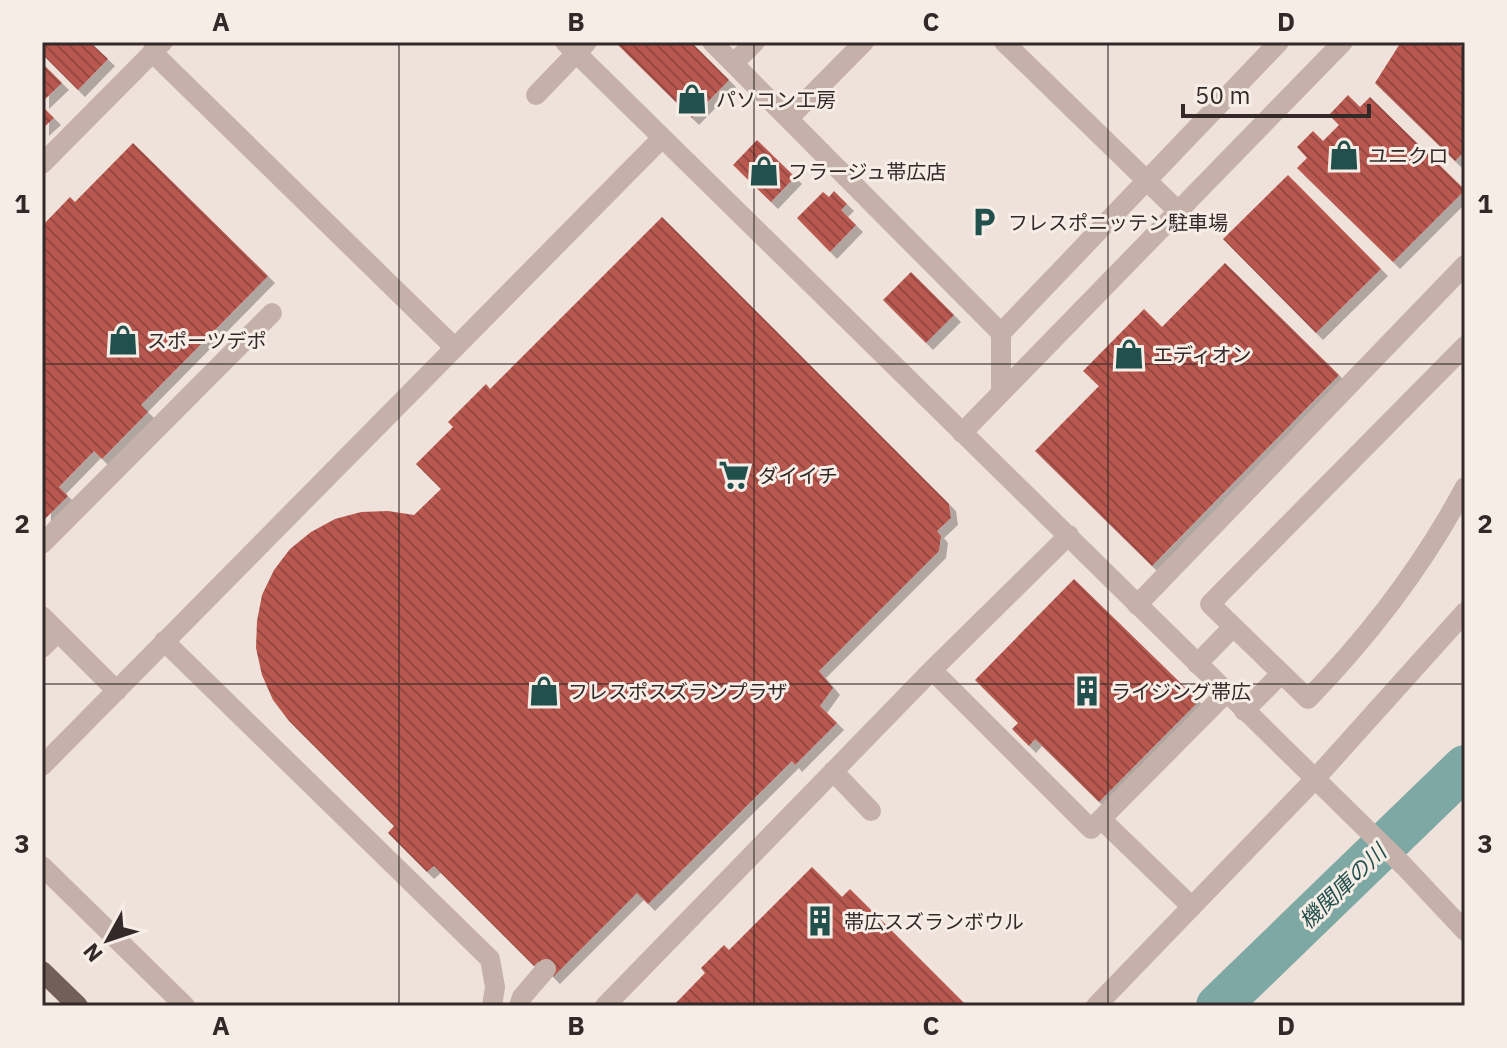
<svg xmlns="http://www.w3.org/2000/svg" width="1507" height="1048" font-family="'IBM Plex Sans','Noto Sans JP',sans-serif">
<style>
.lines{fill:none;stroke-linecap:round;stroke-linejoin:round}
.river{stroke:#7da8a3;stroke-width:44}
.building{fill:url(#building-back-hatch);filter:url(#shadow)}
.minor{stroke:#c5b1a9;stroke-width:20}
.major{stroke:#735f5a;stroke-width:20}
.grid{fill:none;stroke:#332928;stroke-width:2;stroke-opacity:0.55}
.labels{text-anchor:middle;dominant-baseline:central;stroke-width:6;stroke-linejoin:round;paint-order:stroke}
.poi-label{font-size:20px;fill:#332928;stroke:#f7ede7;text-anchor:start}
.water-label{font-size:22px;font-style:italic;fill:#22504c;stroke:#f7ede7}
.neatline{fill:none;stroke:#332928;stroke-width:3}
.grid-label{font-size:26px;text-anchor:middle;font-weight:bold;fill:#332928}
</style>
<defs>
<pattern id="building-back-hatch" width="6" height="6" patternUnits="userSpaceOnUse" patternTransform="scale(2)"><rect width="6" height="6" fill="#b85950"/><path d="M-1 5l2 2M0 0l6 6M5-1l2 2" fill="none" stroke="#964a42"/></pattern>
<filter id="shadow"><feDropShadow dx="7" dy="7" stdDeviation="0" flood-color="#0004"/></filter>
</defs>
<rect width="100%" height="100%" fill="#efe2db"/>
<g class="lines">
<path class="river" d="M1218,1006L1465,767"/>
</g>
<path class="building" d="M42,42H90L108,59L78,90L42,54Z
M621,42H691L729,80L692,118L618,45Z
M1401,42H1457L1465,50V151L1455,161L1375,83Z
M42,63L62,83L42,102Z
M1348,95L1360,107L1370,97L1465,190L1393,262L1297,168L1307,158L1297,147L1313,131L1323,141L1339,125L1329,115Z
M44,108L54,118L42,129V110Z
M757,140L795,177L771,202L733,165Z
M133,143L268,276L141,405L148,412L102,459L94,451L59,487L68,496L44,520L42,226L70,197L75,202Z
M1288,175L1381,269L1316,333L1223,239Z
M834,191L847,204L841,210L856,225L830,252L797,218L823,192L829,197Z
M662,217L949,504L951,518L937,531L941,536L939,551L819,671L833,688L820,706L837,723L795,765L792,761L648,904L637,893L553,977L538,962L534,966L434,866L427,872L388,833L394,826L289,721L273,700L262,675L256,648L257,621L262,595L274,570L290,549L311,532L335,519L361,512L388,511L414,515L441,489L416,464L453,427L448,422L486,384L490,389Z
M1225,263L1339,375L1152,566L1035,451L1099,386L1083,371L1144,309L1162,327Z
M911,272L954,315L926,343L883,300Z
M1074,579L1199,701L1099,802L1035,739L1029,746L1012,729L1018,723L975,680Z
M812,867L842,897L850,889L967,1006H673L705,973L701,968L724,945L729,950Z"/>
<g class="lines">
<path class="minor" d="M565,42L1404,866L1465,931
M712,42L1001,333V393
M1004,42L1178,211
M152,52L454,347
M734,63L755,42
M536,95L587,42
M790,117L864,42
M42,164L163,42
M1001,333L1279,42
M1465,346L1210,604L1308,699C1370,635 1423,566 1465,487
M962,433L1343,42
M42,544L272,313
M1137,605L1465,265
M42,616L117,691
M164,641L490,959L495,987L492,1006
M42,648L58,632
M1197,664L1233,627
M932,670L1091,829L1101,819
M1244,711L1281,674
M42,766L662,138
M833,771L871,811
M42,866L185,1006
M1192,907L1101,819L1226,693
M519,1006L522,997L546,969
M605,1006L932,670L1069,535
M1096,1006L1314,780L1465,612"/>
<path class="major" d="M42,971L78,1006"/>
</g>
<path class="grid" d="M399,42V1006M754,42V1006M1108,42V1006M42,364H1465M42,684H1465"/>
<defs>
<g id="shop-bare" transform="scale(2.4)"><path d="M-5-2.5h2.3a2.7 3.5 0 0 1 5.4 0H5L5.5 6h-11ZM-1.5-2.5h3a1.5 2.3 0 0 0-3 0Z" fill="#22504c" stroke="#f7ede7" stroke-width="2.5" paint-order="stroke"/></g>
<g id="parking-bare" transform="scale(2.4)"><path d="M-3.5-5.5H1a3.5 3.5 0 0 1 0 7H-1V5.5H-3.5ZM-1-3.4V-.6H.8a1.4 1.4 0 0 0 0-2.8Z" fill="#22504c" stroke="#f7ede7" stroke-width="2.5" paint-order="stroke"/></g>
<g id="supermarket-bare" transform="scale(2.4)"><path d="M-6-5.5h2.5l.6 2H6L4.5 2H-2.5L-4.4-4H-6ZM-1.5 3.2a1.3 1.3 0 1 0 .1 0ZM3 3.2a1.3 1.3 0 1 0 .1 0Z" fill="#22504c" stroke="#f7ede7" stroke-width="2.5" paint-order="stroke"/></g>
<g id="building-bare" transform="scale(2.4)"><path d="M-4-6H4V6H1V3H-1V6H-4ZM-2.5-4.3h1.7v1.8h-1.7ZM.8-4.3h1.7v1.8H.8ZM-2.5-1h1.7V.8h-1.7ZM.8-1h1.7V.8H.8Z" fill="#22504c" stroke="#f7ede7" stroke-width="2.5" paint-order="stroke"/></g>
</defs>
<g fill-rule="evenodd">
<use href="#shop-bare" x="692" y="99"/>
<use href="#shop-bare" x="1344" y="155"/>
<use href="#shop-bare" x="764" y="171"/>
<use href="#parking-bare" x="984" y="222"/>
<use href="#shop-bare" x="123" y="340"/>
<use href="#shop-bare" x="1129" y="354"/>
<use href="#supermarket-bare" x="734" y="475"/>
<use href="#shop-bare" x="544" y="691"/>
<use href="#building-bare" x="1087" y="691"/>
<use href="#building-bare" x="820" y="921"/>
</g>
<g class="labels">
<g class="poi-label">
<text x="716" y="99">パソコン工房</text>
<text x="1368" y="155">ユニクロ</text>
<text x="788" y="171">フラージュ帯広店</text>
<text x="1008" y="222">フレスポニッテン駐車場</text>
<text x="147" y="340">スポーツデポ</text>
<text x="1153" y="354">エディオン</text>
<text x="758" y="475">ダイイチ</text>
<text x="568" y="691">フレスポスズランプラザ</text>
<text x="1111" y="691">ライジング帯広</text>
<text x="844" y="921">帯広スズランボウル</text>
</g>
<g class="water-label">
<text transform="translate(1342 886) rotate(-44)">機関庫の川</text>
</g>
</g>
<rect width="1507" height="1048" fill="none" stroke="#f7ede7" stroke-width="88"/>
<g transform="translate(108 940) rotate(230)" stroke="#f7ede7" stroke-width="6" paint-order="stroke">
<path d="M0-6L14 30L0 20L-14 30Z" fill="#332928"/>
<text y="-12" font-size="22" font-weight="bold" text-anchor="middle" fill="#332928">N</text>
</g>
<path d="M1183 104v12h186v-12" fill="none" stroke="#332928" stroke-width="4"/>
<text x="1195" y="104" font-size="24" fill="#332928" stroke="#f7ede7" stroke-width="6" paint-order="stroke">50 m</text>
<rect x="44" y="44" width="1419" height="960" class="neatline"/>
<g class="grid-label">
<text x="221" y="31">A</text>
<text x="576" y="31">B</text>
<text x="931" y="31">C</text>
<text x="1286" y="31">D</text>
<text x="22" y="213">1</text>
<text x="1485" y="213">1</text>
<text x="22" y="533">2</text>
<text x="1485" y="533">2</text>
<text x="22" y="853">3</text>
<text x="1485" y="853">3</text>
<text x="221" y="1035">A</text>
<text x="576" y="1035">B</text>
<text x="931" y="1035">C</text>
<text x="1286" y="1035">D</text>
</g>
</svg>
